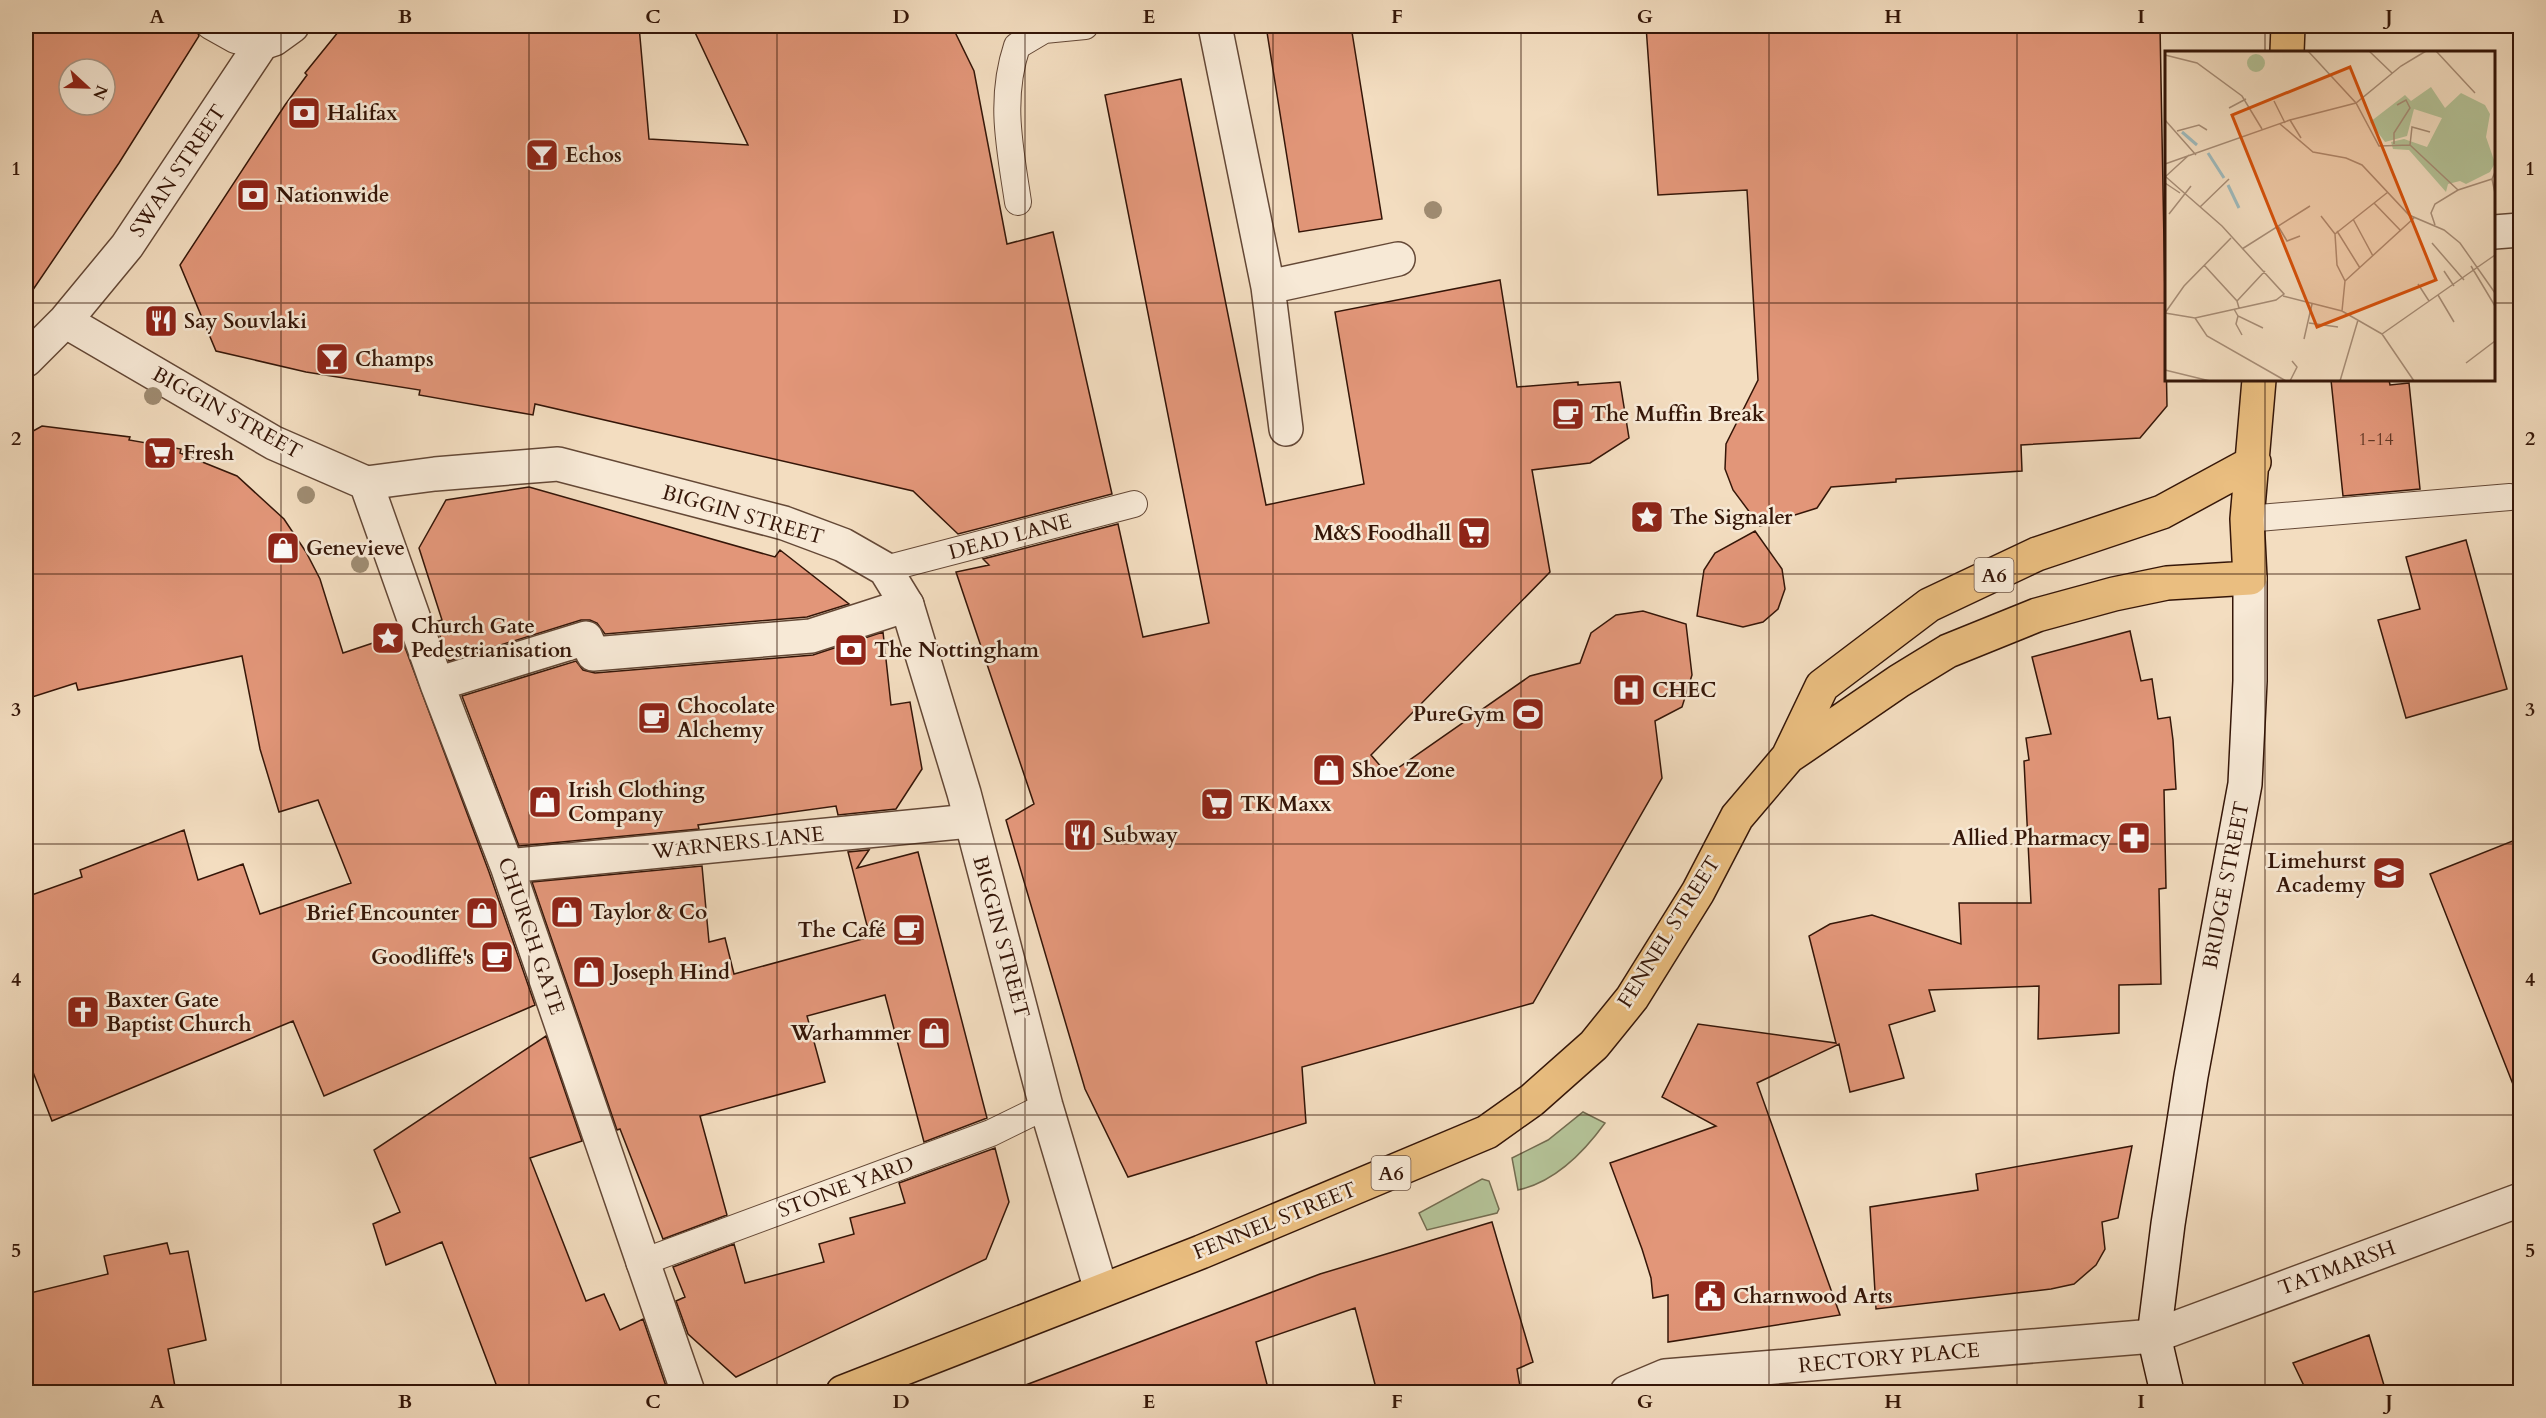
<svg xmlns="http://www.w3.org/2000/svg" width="2546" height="1418" font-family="Cardo,serif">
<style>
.green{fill:#b4c297;stroke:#746c50;stroke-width:1.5}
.building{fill:#e29679;stroke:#351608;stroke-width:1.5;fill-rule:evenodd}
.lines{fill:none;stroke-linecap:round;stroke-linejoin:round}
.service-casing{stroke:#644836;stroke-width:28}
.pedestrian-casing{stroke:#644836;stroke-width:36}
.minor-casing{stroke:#644836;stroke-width:36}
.secondary-casing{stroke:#351608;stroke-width:36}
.trunk-casing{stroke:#351608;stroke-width:36}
.service{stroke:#f7e9d6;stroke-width:26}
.pedestrian{stroke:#f7e9d6;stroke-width:33}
.minor{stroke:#f7e9d6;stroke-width:33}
.secondary{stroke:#f7e9d6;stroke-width:33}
.trunk{stroke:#eabe80;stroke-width:33}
.tree{fill:#9f8c72}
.grid{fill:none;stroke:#351608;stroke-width:1.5;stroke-opacity:0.55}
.labels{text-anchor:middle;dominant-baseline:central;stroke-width:5;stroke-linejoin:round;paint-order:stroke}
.number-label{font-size:18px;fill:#603624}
.shield{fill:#f7e9d6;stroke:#6f5546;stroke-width:1.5}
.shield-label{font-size:20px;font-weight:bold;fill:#351608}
.poi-label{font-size:21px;font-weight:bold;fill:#351608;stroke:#f7e9d6;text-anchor:start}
.street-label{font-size:21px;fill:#351608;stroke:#f7e9d6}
.inset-river{fill:none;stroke:#9fbabc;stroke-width:3}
.inset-road{fill:none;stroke:#a78d76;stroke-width:1.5}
.view{fill:#d6520c;fill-opacity:0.15;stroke:#d6520c;stroke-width:3}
.inset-edge{fill:none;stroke:#351608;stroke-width:3}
.neatline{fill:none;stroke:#351608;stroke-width:2}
.grid-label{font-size:20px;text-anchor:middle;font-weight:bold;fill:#351608}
</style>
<rect width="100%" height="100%" fill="#f3ddc0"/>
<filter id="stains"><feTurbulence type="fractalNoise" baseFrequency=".00333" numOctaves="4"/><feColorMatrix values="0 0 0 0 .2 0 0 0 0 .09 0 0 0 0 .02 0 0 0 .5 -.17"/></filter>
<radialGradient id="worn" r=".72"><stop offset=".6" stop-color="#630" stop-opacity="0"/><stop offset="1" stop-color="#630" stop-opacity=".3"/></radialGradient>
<path class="green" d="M1583,1112L1605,1123C1584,1152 1555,1182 1518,1190L1512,1158L1548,1140Z
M1482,1179L1489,1181L1499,1209L1497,1213L1427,1230L1419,1213Z"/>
<path class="building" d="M37,26H195L199,36L119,163L26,300V44ZM69,69H105V105H69Z
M343,26H639L649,139L748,145L692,26H952L974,71L1007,244L1053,232L1112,494L958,534L913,491L535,404L533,415L419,395L420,390L306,372L216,351L180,265L285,105L307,75L305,73Z
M1266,26H1351L1382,219L1299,232Z
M1646,26H2160L2167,406L2140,438L2021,445L2022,471L1896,479V482L1831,487L1817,508L1760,526L1733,490L1725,469L1726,444L1758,380L1747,190L1658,195Z
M1181,79L1266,505L1364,484L1335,312L1500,280L1517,387L1578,382V385L1620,382L1629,438L1590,463L1532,470L1550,572L1371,755L1388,775L1530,676L1580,663L1591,633L1616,615L1643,611L1686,624L1692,675L1682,707L1655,721L1662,778L1533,1003L1302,1067L1306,1123L1128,1177L1085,1089L1006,820L1034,804L956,572L989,565L983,559L1118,524L1143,637L1209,623L1105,95Z
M2331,380H2389L2390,385L2409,383L2420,489L2343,496Z
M42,426L130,437L129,440L181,449L180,453L237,476L284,519L306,552L320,579L343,653L400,634L489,872L535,1005L324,1096L293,1021L52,1121L26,1054V897L82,877L80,870L184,830L198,880L243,864L260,914L351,883L318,800L279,812L260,749L242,656L78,690L76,683L26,699V435Z
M529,487L775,557L780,550L849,604L807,617L605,634L597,623L590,620H581L449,661L435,622L442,620L419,548L446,500Z
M1755,531L1782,569L1785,589L1778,609L1763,622L1743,627L1697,616L1704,570L1715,553Z
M2466,540L2507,689L2406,718L2378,620L2420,609L2406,557Z
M2130,631L2141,681L2152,679L2158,719L2170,717L2173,740L2176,789L2164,790L2166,888L2159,889L2161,984L2119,985V1033L2038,1039L2039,986L1929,990L1935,1011L1889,1025L1904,1078L1850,1092L1839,1044L1757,1083L1840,1315L1668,1342V1295L1653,1298L1651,1278L1642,1249L1610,1163L1716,1126L1662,1097L1698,1024L1836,1043L1809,936L1830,924L1872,915L1961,944L1959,903H2031L2024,761L2029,760L2026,738L2051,734L2032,657Z
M883,632L891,705L910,702L922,769L896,809L838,815L836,806L698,825L699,829L519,846L462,696L576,661L583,670L595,673L813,655Z
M2520,838V1096L2518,1097L2430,874Z
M869,850L857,868L918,852L987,1118L924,1142L885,995L807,1016L825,1082L700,1116L727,1215L663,1239L620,1129L617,1130L532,882L702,866L709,942L725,938L734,974L870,937L848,852Z
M546,1036L582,1141L530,1158L586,1301L604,1294L620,1330L643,1319L668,1392H499L442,1242L386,1265L373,1224L400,1212L374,1150Z
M2132,1146L2118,1218L2102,1222L2105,1249L2096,1265L2074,1284L2051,1289L1876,1309L1870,1207L1978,1190L1976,1174Z
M995,1148L1009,1202L986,1259L736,1377L688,1334L676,1301L685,1297L673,1267L734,1244L745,1283L824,1262L819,1244L854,1234L850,1218L905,1203L899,1183Z
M1492,1222L1533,1362L1517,1369L1521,1392H1377L1355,1308L1256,1342L1269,1392H1016L1015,1389L1320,1274Z
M167,1243L170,1254L188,1251L206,1340L168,1349L176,1392H26V1294L108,1274L104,1256Z
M2369,1335L2386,1392H2307L2293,1363Z"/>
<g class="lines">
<g class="service-casing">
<path id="service" d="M210,26L235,40L262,43
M1018,202C1010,148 999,100 1017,46L1044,30L1085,26
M2247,519L2510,497
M885,569L1134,504
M643,1262L991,1133L1046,1106"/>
</g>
<g class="pedestrian-casing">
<path id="pedestrian" d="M65,321L274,443L366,483L437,684L507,866L643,1262
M26,360L65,321L127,246L262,43
M437,684L586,638L593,654L811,636L907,605
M507,866L970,821"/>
</g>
<g class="minor-casing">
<path id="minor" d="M1215,26L1268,287L1286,429
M262,43L274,39L292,26
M2494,232L2520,230
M1268,287L1398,259
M366,483L435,474L558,464L784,523L843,545L885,569L907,605L964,793L1046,1106L1101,1290
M643,1262L688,1392
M1627,1392L1665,1376L2154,1336L2520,1200"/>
</g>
<g class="secondary-casing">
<path id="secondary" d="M2167,1392L2154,1336L2168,1224L2191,1076L2245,784L2250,681V578"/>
</g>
<g class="trunk-casing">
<path id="trunk" d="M2287,52L2288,26
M1788,757L1899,681L1948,651L2037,615L2114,594L2167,583L2250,578L2247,519L2259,380
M843,1392L1201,1252L1487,1132L1532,1100L1594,1045L1632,998L1698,892L1737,817L1788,757L1822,686L1929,605L2037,554L2162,512L2254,462"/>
</g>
<use href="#service" class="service"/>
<use href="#pedestrian" class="pedestrian"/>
<use href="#minor" class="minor"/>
<use href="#secondary" class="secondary"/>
<use href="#trunk" class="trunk"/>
</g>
<g class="tree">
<circle cx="1433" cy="210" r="9"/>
<circle cx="153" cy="396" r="9"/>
<circle cx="306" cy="495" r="9"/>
<circle cx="360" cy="564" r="9"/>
</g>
<path class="grid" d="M281,26V1392M529,26V1392M777,26V1392M1025,26V1392M1273,26V1392M1521,26V1392M1769,26V1392M2017,26V1392M2265,26V52M26,303H2166M2494,303H2520M2265,380V1392M26,574H2520M26,844H2520M26,1115H2520"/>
<defs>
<g id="bank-square" transform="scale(1.725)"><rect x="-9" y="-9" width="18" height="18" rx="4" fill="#8f2418" stroke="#f7e9d6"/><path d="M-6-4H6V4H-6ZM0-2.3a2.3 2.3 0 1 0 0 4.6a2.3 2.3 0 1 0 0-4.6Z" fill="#fff"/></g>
<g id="bar-square" transform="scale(1.725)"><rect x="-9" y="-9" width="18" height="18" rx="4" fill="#8f2418" stroke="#f7e9d6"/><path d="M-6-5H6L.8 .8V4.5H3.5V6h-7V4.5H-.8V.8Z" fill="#fff"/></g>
<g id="restaurant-square" transform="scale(1.725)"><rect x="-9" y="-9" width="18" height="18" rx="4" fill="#8f2418" stroke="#f7e9d6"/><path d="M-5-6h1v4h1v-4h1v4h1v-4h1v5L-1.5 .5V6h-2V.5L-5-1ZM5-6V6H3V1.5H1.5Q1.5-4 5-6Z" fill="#fff"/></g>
<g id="cafe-square" transform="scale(1.725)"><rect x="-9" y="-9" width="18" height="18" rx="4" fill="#8f2418" stroke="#f7e9d6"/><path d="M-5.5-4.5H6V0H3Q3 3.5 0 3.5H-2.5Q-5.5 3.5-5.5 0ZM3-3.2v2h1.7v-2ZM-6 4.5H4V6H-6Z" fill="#fff"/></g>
<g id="supermarket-square" transform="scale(1.725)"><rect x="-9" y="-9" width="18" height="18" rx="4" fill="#8f2418" stroke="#f7e9d6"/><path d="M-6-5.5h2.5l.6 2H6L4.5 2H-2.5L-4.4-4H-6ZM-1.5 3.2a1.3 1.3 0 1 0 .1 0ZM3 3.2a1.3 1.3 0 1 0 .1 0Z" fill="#fff"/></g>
<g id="sight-square" transform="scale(1.725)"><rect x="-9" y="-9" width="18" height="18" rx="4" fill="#8f2418" stroke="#f7e9d6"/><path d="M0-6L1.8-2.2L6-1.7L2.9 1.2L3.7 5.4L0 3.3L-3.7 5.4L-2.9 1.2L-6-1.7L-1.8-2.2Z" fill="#fff"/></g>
<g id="shop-square" transform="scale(1.725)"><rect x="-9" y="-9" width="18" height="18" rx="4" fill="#8f2418" stroke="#f7e9d6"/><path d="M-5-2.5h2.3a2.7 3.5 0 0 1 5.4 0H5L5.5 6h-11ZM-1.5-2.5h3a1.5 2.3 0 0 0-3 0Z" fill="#fff"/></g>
<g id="hospital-square" transform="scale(1.725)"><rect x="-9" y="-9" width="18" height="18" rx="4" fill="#8f2418" stroke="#f7e9d6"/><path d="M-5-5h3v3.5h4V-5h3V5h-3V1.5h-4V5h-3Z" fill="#fff"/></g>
<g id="stadium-square" transform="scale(1.725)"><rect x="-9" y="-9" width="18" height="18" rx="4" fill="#8f2418" stroke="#f7e9d6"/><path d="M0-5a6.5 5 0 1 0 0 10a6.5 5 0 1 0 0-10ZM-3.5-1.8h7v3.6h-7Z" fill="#fff"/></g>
<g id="pharmacy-square" transform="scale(1.725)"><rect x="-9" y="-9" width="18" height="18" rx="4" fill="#8f2418" stroke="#f7e9d6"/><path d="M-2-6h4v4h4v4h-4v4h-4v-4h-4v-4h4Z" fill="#fff"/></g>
<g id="school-square" transform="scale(1.725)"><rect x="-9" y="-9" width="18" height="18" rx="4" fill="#8f2418" stroke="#f7e9d6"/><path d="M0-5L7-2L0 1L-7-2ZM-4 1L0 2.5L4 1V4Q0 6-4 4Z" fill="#fff"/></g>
<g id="church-square" transform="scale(1.725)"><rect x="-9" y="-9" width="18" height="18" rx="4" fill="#8f2418" stroke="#f7e9d6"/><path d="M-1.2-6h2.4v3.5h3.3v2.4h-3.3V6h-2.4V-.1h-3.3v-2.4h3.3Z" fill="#fff"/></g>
<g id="civic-square" transform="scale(1.725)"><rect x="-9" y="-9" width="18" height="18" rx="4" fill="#8f2418" stroke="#f7e9d6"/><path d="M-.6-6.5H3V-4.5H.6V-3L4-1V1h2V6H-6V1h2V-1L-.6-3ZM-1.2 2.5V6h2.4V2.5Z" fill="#fff"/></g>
</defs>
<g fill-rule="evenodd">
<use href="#bank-square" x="304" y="113"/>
<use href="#bar-square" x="542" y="155"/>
<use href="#bank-square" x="253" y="195"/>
<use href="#restaurant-square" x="161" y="321"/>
<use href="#bar-square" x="332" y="359"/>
<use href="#cafe-square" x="1568" y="414"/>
<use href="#supermarket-square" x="160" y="453"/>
<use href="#sight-square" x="1647" y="517"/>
<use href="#supermarket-square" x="1474" y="533"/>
<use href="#shop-square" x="283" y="548"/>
<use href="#sight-square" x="388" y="638"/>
<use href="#bank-square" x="851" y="650"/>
<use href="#hospital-square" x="1629" y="690"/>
<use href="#stadium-square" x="1528" y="714"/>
<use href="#cafe-square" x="654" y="718"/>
<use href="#shop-square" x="1329" y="770"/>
<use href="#shop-square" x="545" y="802"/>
<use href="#supermarket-square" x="1217" y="804"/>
<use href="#restaurant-square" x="1080" y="835"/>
<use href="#pharmacy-square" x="2134" y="838"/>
<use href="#school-square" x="2389" y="873"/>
<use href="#shop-square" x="567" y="912"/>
<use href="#shop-square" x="482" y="913"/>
<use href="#cafe-square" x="909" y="930"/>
<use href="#cafe-square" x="497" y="957"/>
<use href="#shop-square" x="589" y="972"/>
<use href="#church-square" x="83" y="1012"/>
<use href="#shop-square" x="934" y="1033"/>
<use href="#civic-square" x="1710" y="1296"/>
</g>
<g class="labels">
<g class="number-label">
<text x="2376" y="439">1-14</text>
</g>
<g class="shield">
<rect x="1974.5" y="558" width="39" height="34" rx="4.5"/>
<rect x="1371.5" y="1156" width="39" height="34" rx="4.5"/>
</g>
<g class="shield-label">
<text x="1994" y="575">A6</text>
<text x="1391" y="1173">A6</text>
</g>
<g class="poi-label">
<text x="327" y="113">Halifax</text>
<text x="565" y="155">Echos</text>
<text x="276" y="195">Nationwide</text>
<text x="184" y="321">Say Souvlaki</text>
<text x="355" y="359">Champs</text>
<text x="1591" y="414">The Muffin Break</text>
<text x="183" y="453">Fresh</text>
<text x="1670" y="517">The Signaler</text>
<text x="1451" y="533" text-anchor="end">M&amp;S Foodhall</text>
<text x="306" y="548">Genevieve</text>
<text x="411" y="626">Church Gate<tspan x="411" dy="24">Pedestrianisation</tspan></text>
<text x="874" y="650">The Nottingham</text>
<text x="1652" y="690">CHEC</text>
<text x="677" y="706">Chocolate<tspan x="677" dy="24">Alchemy</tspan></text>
<text x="1505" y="714" text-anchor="end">PureGym</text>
<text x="1352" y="770">Shoe Zone</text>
<text x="568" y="790">Irish Clothing<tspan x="568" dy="24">Company</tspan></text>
<text x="1240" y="804">TK Maxx</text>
<text x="1103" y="835">Subway</text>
<text x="2111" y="838" text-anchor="end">Allied Pharmacy</text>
<text x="2366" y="861" text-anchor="end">Limehurst<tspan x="2366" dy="24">Academy</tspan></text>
<text x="590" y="912">Taylor &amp; Co</text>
<text x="459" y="913" text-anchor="end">Brief Encounter</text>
<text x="886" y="930" text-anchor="end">The Café</text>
<text x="474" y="957" text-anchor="end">Goodliffe's</text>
<text x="612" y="972">Joseph Hind</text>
<text x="106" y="1000">Baxter Gate<tspan x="106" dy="24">Baptist Church</tspan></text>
<text x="911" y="1033" text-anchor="end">Warhammer</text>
<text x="1733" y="1296">Charnwood Arts</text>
</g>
<g class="street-label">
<text transform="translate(178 171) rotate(-56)">SWAN STREET</text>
<text transform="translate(227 413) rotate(29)">BIGGIN STREET</text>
<text transform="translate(743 515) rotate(16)">BIGGIN STREET</text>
<text transform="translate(1010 537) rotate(-15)">DEAD LANE</text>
<text transform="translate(738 843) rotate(-6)">WARNERS LANE</text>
<text transform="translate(2226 885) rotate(-79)">BRIDGE STREET</text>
<text transform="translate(1669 932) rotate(-58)">FENNEL STREET</text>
<text transform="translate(531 936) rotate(71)">CHURCH GATE</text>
<text transform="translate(1001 937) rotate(75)">BIGGIN STREET</text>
<text transform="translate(846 1187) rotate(-20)">STONE YARD</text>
<text transform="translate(1275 1221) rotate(-22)">FENNEL STREET</text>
<text transform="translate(2337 1268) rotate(-20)">TATMARSH</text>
<text transform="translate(1889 1358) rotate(-5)">RECTORY PLACE</text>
</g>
</g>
<g transform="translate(2165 51)">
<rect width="330" height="330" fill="#f3ddc0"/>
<path d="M82 12a9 9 0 1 1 18 0a9 9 0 1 1-18 0ZM266,36L280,57L296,42L320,54L325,63L321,86L330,112L325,121L301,133L295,130L283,133L281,141L244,99L228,98L226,91L239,88L262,96L277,67L249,58L242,85L220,91L205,71L240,44L246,50Z" fill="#b4c297"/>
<path class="inset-river" d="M17,81L32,94M43,102L59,127M63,134L74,157"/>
<path class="inset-road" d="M143,0L191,52L214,95L245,94L293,139M204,0L227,22M271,0L310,42M0,4L32,12L77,45L97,78M109,50L120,72M64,57L81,48M0,69L31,104M125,69L191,52L236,15L261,0M115,73L148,101L181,107L197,114L244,164L279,179L295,192L330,242M12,80L34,74L42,79M229,93V82L245,57L241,49L232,54M245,94L247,76L265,81M0,113L125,69L136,87M330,121L327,128L330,142M0,126L24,104M0,132L15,142M209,152L236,180M35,156L64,128M4,163L26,135M156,165L170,183M188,168L208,205M270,174L266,162L270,153L293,139L327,128M113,175L122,190L135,185M172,180L195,217M267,192L299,229M77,198L145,155M39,214L72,250L74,257M306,215L330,255M279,220L289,235M180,230L249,167M253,233L264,250M273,244L289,271M118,245L177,260L217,283M72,250L100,220M69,258L73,265L98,277M177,260L180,230L172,214L170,183L223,141M0,262L30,267L111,249L119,243L57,175L1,126M0,262L19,235L66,187M73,265L71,273L77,284M30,267L42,285L121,330M144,272L173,276M217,283L330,204M217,283L249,330M139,288L147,253M301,312L330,290M0,319L45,330M125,330L132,316L127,310M175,330L193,269"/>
<path class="view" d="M185,16L271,229L152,276L67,64Z"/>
<rect width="330" height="330" class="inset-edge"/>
</g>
<rect width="2546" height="1418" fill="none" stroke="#f3ddc0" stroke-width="66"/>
<g transform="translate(87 87) rotate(112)"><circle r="28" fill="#f7e9d6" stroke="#a99584" stroke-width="1.5"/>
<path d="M0-4.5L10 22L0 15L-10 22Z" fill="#8f2418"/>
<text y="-9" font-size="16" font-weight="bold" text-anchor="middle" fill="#351608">N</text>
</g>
<rect x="33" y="33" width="2480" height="1352" class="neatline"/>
<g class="grid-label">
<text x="157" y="23">A</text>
<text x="405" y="23">B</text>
<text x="653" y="23">C</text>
<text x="901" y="23">D</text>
<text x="1149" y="23">E</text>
<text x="1397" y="23">F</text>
<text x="1645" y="23">G</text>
<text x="1893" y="23">H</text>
<text x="2141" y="23">I</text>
<text x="2389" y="23">J</text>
<text x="16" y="175">1</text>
<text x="2530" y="175">1</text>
<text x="16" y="445">2</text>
<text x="2530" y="445">2</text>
<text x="16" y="716">3</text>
<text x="2530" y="716">3</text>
<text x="16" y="986">4</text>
<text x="2530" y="986">4</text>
<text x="16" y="1257">5</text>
<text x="2530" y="1257">5</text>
<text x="157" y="1408">A</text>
<text x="405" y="1408">B</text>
<text x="653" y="1408">C</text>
<text x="901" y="1408">D</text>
<text x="1149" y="1408">E</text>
<text x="1397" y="1408">F</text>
<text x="1645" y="1408">G</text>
<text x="1893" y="1408">H</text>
<text x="2141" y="1408">I</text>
<text x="2389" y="1408">J</text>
</g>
<rect width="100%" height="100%" filter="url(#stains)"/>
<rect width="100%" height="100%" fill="url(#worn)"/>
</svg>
